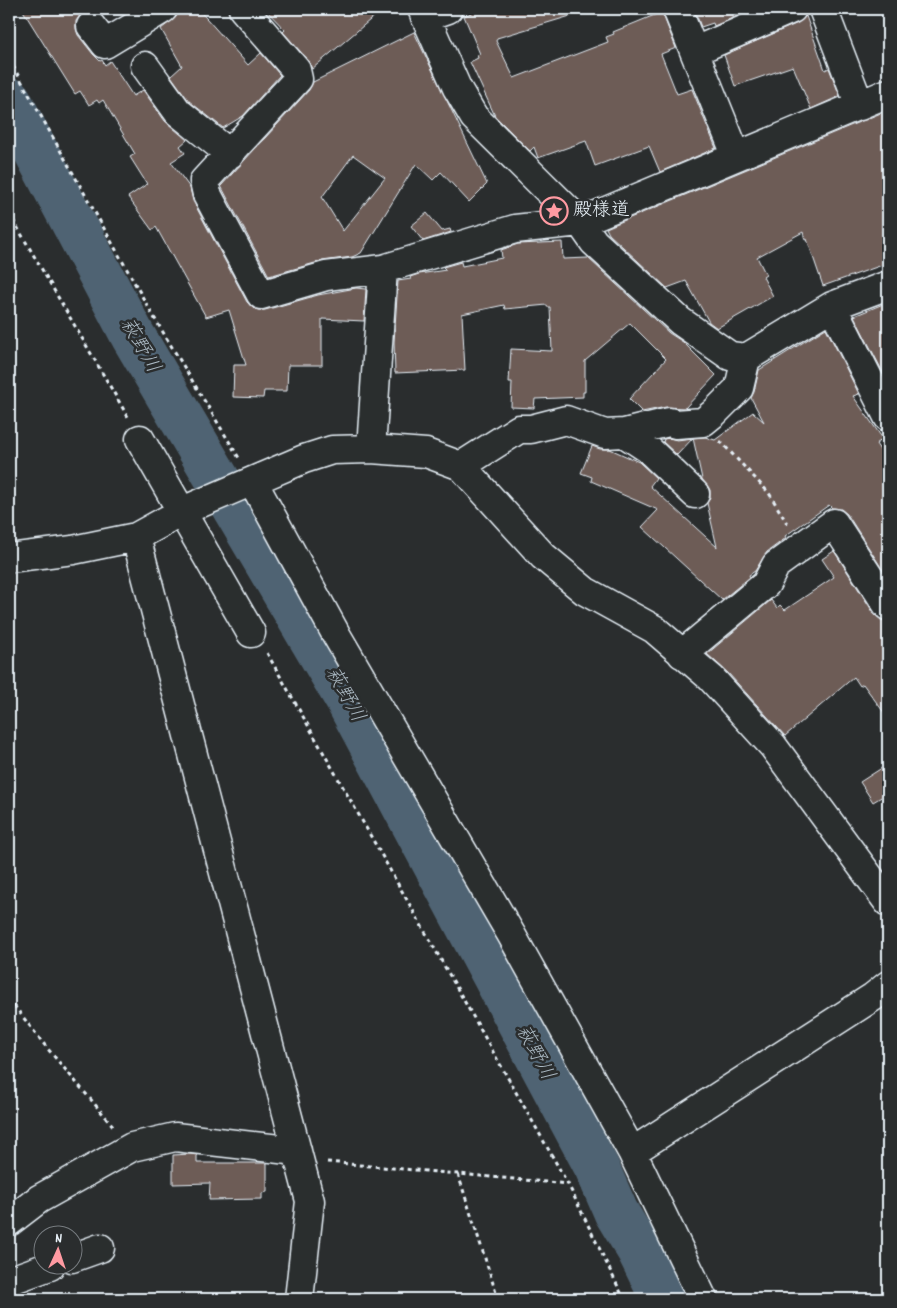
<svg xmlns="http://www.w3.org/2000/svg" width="897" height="1308" font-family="Dekko,'Klee One',sans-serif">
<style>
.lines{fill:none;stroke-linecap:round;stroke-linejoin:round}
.river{stroke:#506473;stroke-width:45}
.building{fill:#6d5b57;stroke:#e8f1f8;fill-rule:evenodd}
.minor-casing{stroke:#e8f1f8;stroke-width:31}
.path{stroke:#e8f1f8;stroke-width:3;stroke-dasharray:4 4;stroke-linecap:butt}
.minor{stroke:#2a2d2e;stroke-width:28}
.labels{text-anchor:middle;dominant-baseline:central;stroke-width:5;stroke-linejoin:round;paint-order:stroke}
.poi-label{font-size:19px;fill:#e8f1f8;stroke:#2a2d2e;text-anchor:start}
.water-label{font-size:20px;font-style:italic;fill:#abb9c3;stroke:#2a2d2e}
</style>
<rect width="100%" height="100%" fill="#2a2d2e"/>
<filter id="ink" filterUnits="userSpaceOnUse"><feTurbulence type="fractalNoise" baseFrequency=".02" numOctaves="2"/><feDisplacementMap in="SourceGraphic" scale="10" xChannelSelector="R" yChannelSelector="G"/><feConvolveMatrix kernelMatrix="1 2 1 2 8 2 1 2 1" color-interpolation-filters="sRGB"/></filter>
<g filter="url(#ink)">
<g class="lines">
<path class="river" d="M9,100L133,336L347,699L597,1168L616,1212L639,1250L663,1299"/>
</g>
<path class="building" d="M22,9H110L101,14L96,11H89L81,14L76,21V29L78,35L93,54L100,61L102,60L105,65L110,61L133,96L143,90L165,121L187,140L180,146L185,153L171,162L190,188L193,201L247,302L252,307L258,310H265L318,295L356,288L366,289L364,321L322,319V365H288L287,391H264L263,398L233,397L234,365H246L229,310L206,317L156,227L152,230L128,197L147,184L130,157L135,154L103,100L99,103L97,100L89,105L80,91L75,94Z
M179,9H198L248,65L261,53L280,75L243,116L223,128L189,101L171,76L182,66L161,29L176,17Z
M265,9H383L312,69L308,60L283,32L285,30Z
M481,9H576L577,14L497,38L496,41L514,78L608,42L606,37L614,34L613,32L662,12L676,48L661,54L677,94L692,89L716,148L660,172L649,146L595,166L586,141L538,158L534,147L530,151L495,116L470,62L478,58L477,55L480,54L464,16Z
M694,9H753L714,26L713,23L701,27Z
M806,16L825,70L829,68L840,96L811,109L793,66L735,86L724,55L798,23Z
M414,32L487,184L469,202L441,172L433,180L416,164L361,253L352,257L322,261L269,276L221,186L309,90L313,82ZM353,155L385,178L343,231L322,197Z
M888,110V263L823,286L807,239L805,240L803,232L757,257L766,275L763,277L773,296L717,328L709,322L686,281L667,288L609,234L606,228Z
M427,213L442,231L450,229L451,232L423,241L411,226Z
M562,242L563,259L588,258L669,333L683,342L716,375L685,408L666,407L642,412L629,399L666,359L630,323L585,361V392H583V397L535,399L534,408L511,407L512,382H509L511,349L552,351L550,307H547V305L505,309L504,305L462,314L465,370L395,373L394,342L398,281L411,279L410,277L419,274L446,270L443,267L461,262L462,266L502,258L501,250L518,244Z
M888,302V382L854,316Z
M826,328L859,394L853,396L883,439L876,444L888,462V578L847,514L841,509L832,508L829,505L785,536L786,538L767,552L755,571L749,575L750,577L722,600L642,527L658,510L591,481L592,477L581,473L592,446L600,449H610L639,462L656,478L650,486L717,547L707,503L710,497V490L702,479L693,438L705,437L715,440L753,412L764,422L751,398L754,392L759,370Z
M669,438L677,440L693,438L677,455L663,442L664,439Z
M834,551L875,615L881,620L888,622V718L863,684L860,686L854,677L785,736L728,673L707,654L771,600L777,608L780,605L785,610L834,577L822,559Z
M888,764V793L873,802L860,782Z
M190,1154L197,1155V1163H267V1192L262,1193V1199L209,1200L210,1183L173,1184V1155Z"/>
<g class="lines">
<g class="minor-casing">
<path id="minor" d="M243,9L296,70L298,79L204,181L207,194L261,295L326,276L383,269L515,229L580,222L888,93
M422,9L457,88L474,117L580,222L594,242L680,321L730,356L746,358L832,306L888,285
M677,9L736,155
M823,9L860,106
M425,17L448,9
M91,26L105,44L163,9
M695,51L792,9
M145,66L178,112L230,154
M832,306L888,417
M624,433L669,422L676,424L703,422L714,413L739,388L746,358
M140,439L251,633
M371,449L383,269
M461,466L519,429H531L566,420L605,434L624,433L647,448L695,494
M253,482L337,636L511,934L632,1152L703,1299
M136,537L310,1201L299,1299
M9,558L73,550L136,537L187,509L304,459L332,450L371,449L426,453L461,466L543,556L585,591L654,629L711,678L773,746L888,902
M682,654L766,584L776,565L834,523L888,606
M632,1152L873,997L888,985
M9,1222L39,1199L132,1147L175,1137L297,1151
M72,1258L100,1248
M11,1280L50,1266"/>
</g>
<path class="path" d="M9,59L152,314L239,458
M9,213L128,417
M720,441L769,493L788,525
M267,653L568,1184L624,1299
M9,999L47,1048L115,1128
M327,1162L568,1184
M458,1174L498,1299"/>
<use href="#minor" class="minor"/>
</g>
</g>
<defs>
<g id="sight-ring" transform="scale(1.4375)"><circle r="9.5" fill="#2a2d2e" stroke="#ff9aa2" stroke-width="1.5"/><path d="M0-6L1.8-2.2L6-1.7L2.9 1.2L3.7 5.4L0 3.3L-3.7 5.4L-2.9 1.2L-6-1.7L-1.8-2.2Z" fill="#ff9aa2"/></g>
</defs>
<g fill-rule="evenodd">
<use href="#sight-ring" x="554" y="211"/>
</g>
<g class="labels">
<g class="poi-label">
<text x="573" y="211">殿様道</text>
</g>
<g class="water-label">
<text transform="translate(139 346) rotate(60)">萩野川</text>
<text transform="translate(344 695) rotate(61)">萩野川</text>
<text transform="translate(534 1053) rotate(62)">萩野川</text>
</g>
</g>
<rect width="897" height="1308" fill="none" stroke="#2a2d2e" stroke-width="30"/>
<rect x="15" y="15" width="867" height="1278" fill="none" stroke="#e8f1f8" stroke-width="2" filter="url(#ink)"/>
<g transform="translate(58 1250) rotate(3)"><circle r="24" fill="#2a2d2e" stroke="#767b7f"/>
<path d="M0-4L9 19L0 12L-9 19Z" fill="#ff9aa2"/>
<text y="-8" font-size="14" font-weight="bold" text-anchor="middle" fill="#e8f1f8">N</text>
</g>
</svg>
